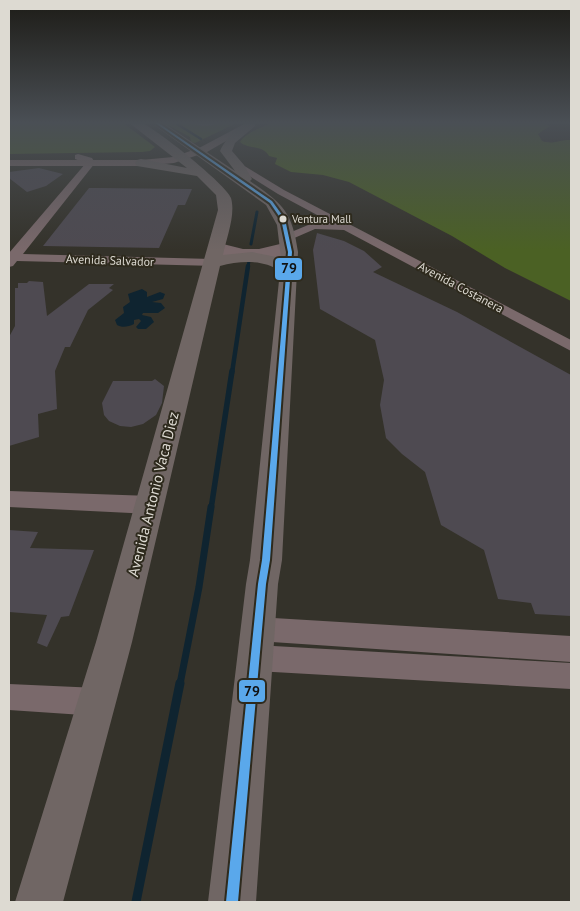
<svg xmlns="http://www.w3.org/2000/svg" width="580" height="911" font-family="'PT Sans',sans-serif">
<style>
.green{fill:#4a5d2b}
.forest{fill:#4b6124}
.water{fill:#0f2430}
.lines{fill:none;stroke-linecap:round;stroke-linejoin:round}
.stream-far5{stroke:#0f2430;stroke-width:2.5}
.stream-far4{stroke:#0f2430;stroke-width:3}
.stream-far3{stroke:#0f2430;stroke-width:4.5}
.stream-far2{stroke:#0f2430;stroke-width:5.5}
.stream-far1{stroke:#0f2430;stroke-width:7}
.stream{stroke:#0f2430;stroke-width:9}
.building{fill:#4e4a51}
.minor{fill:#7a696b;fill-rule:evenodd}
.major{fill:#7a6868;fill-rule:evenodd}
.highway{fill:#706664;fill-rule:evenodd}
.bus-1-casing{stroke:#2e2a1d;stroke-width:4}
.bus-1{fill:#5aa8eb;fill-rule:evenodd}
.bus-dot{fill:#dddad2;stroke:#2e2a1d;stroke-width:2}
.labels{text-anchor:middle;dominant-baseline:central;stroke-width:4;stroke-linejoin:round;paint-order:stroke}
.far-bus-label{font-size:11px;fill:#dddad2;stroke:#2e2a1d;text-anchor:start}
.far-street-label{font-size:12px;fill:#dddad2;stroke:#2e2a1d}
.street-label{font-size:15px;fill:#dddad2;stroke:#2e2a1d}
.line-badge{stroke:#2e2a1d;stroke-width:2}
.pale-badge-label{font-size:14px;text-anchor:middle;font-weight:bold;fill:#111}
</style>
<rect width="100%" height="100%" fill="#34322a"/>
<path class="green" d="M9,122H122L155,147L150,151L142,152L9,154Z
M162,122L203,124L239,122L195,143L191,142L190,137Z"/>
<path class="forest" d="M274,122H541L550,126L538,134L542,141C555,145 559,139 571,140V301L505,268L452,236L349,182L323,175L291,172L275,164L277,158L269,156C262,144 249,150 240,142C246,132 263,127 274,122Z"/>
<path class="water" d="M142,289L147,292V297L160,292L165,294L163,299L152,302L161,303L165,308L158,313H143L142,315L151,317L154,322L146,329H138L136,327L141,321L139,319L134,320V324C128,327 122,328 117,325L115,320L124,313L123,307L130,302L128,294Z"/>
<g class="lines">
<path class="stream-far5" d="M177,124L201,139"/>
<path class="stream-far4" d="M251,244L257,212
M248,267L249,261"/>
<path class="stream-far3" d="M232,373L248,266"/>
<path class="stream-far2" d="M211,509L232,371"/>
<path class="stream-far1" d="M180,684L199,587L211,507"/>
<path class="stream" d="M136,902L180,683"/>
</g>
<path class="building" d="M39,168L63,174L46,186L27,192L9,178V172Z
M89,188H99L192,189L185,205H178L159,248L43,246Z
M317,233L344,241L364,251L382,267L373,272L457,312L571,375V616L535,614L531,603L498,599L484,550L441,525L425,472L402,454L386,438L380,405L384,380L375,340L320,309L313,250Z
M29,281L43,282L47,316L89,284H114L109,288L113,290L88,310L70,347H65L55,371L57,409L38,414L39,437L9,446V337L15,326V288H18V283H27Z
M155,379L164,386L162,403L156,415L143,424L131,427L120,426L109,421L104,415L102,403L113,381H152Z
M9,530L38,532L30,548L94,550L69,616L61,617L47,647L37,643L47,615L9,612Z"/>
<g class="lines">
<path class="minor" d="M78,154L92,158L95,163L23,254L212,259L218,263L216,266L17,261L13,266L9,267V253L86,163L75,159V155Z
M238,162L284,190L571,340V351L344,230L315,229L292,239H284L282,237L284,235L313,223H332L278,194L235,167V163Z
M223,244L243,249H259L280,244L286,248V259L280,263L262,259H218L216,256L217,247Z
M9,491L151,496L158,499L161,505L158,511L151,514L9,507Z
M257,617L571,636V662L257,641L248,638L245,629L248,620Z
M256,645L571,663V689L256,671L247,667L243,658L247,649Z
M9,684L98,688L108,692L112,702L108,712L98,716L9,710Z"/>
<path class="major" d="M248,122H259L207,152L174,163L141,166H9V160H141L173,157L199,148Z"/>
<path class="highway" d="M128,122C131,122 136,121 140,122C153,126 227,185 231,198C236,215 226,239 223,255L252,252L281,258L277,225L266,205L150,122H162L235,171L220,151C226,138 240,122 255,122V126L235,143L232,151L244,165L252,179L250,181C283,204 292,211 298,252L282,560L278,584L256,902H208L246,584L250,560L280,271C262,259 240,261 220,266L132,642L63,902H15L96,642L218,210L216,195L197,176L137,166L135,163L137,160L141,159L187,168Z
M191,122H219C213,127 197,127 191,122Z"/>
<g class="bus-1-casing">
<path id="bus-1" d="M154,122H157L272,201L285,219L292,252L270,560L266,584L238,902H226L258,584L262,560L288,252L281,219L270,203Z"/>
</g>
<use href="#bus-1" class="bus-1"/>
</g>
<linearGradient id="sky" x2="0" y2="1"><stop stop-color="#1d1c17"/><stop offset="0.49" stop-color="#4a4f55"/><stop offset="1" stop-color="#4a4f55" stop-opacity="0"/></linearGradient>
<rect width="580" height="250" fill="url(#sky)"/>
<circle class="bus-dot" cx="283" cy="219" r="4.5"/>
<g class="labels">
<g class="far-bus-label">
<text x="292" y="219">Ventura Mall</text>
</g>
<g class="far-street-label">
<text transform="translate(110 260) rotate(2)">Avenida Salvador</text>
<text transform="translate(461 287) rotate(28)">Avenida Costanera</text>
</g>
<g class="street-label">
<text transform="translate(153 494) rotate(-76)">Avenida Antonio Vaca Diez</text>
</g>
</g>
<g class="line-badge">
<rect x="274" y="257" width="29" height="24" rx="5" fill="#5aa8eb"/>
<rect x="238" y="679" width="28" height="24" rx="5" fill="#5aa8eb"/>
</g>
<g class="pale-badge-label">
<text x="289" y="273">79</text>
<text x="252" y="696">79</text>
</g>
<rect width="580" height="911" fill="none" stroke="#dddad2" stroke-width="20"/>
</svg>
